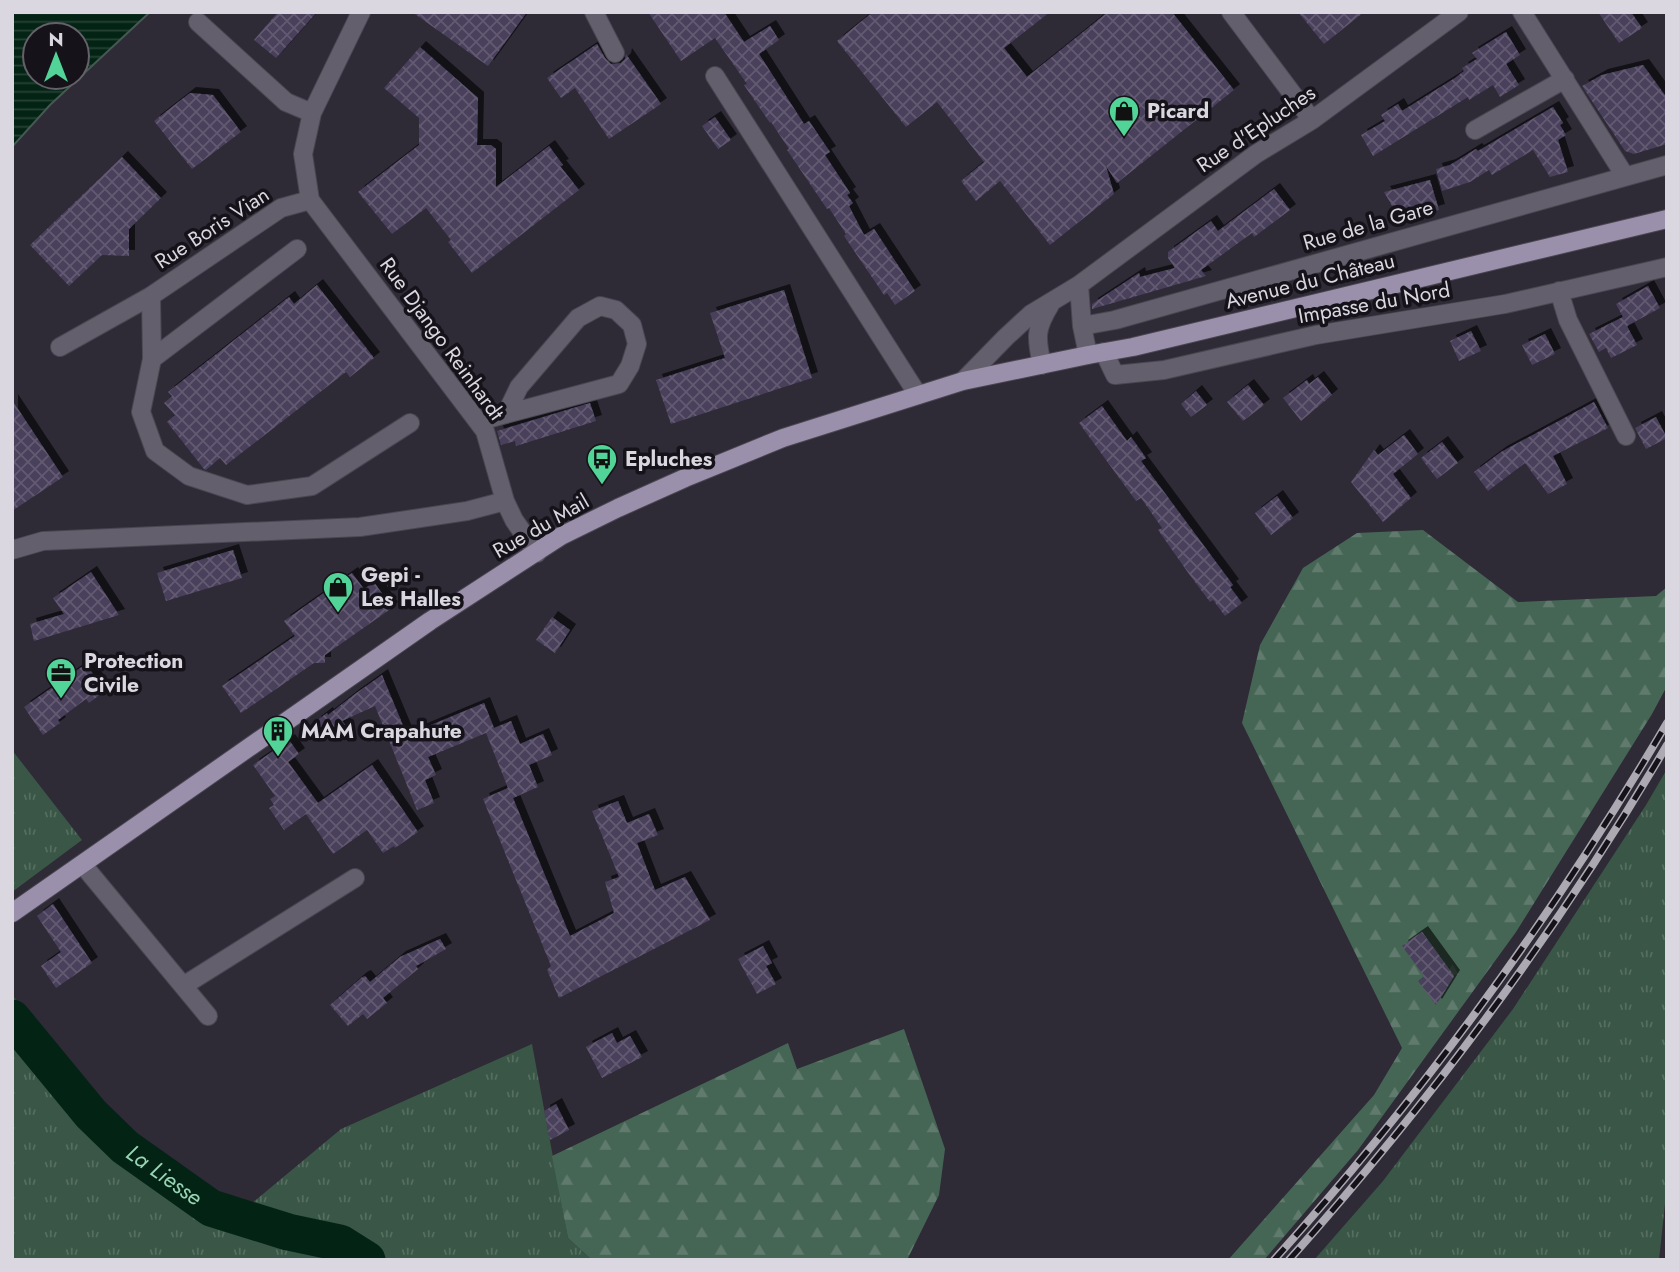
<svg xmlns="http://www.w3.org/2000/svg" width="1679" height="1272" font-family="Jost,sans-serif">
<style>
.grass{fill:url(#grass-tufts)}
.forest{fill:url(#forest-firs)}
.water{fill:url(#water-rules);stroke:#445951;stroke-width:2;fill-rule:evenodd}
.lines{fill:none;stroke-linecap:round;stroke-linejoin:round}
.river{stroke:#032314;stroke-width:37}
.building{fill:url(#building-cross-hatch);filter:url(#shadow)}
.minor-casing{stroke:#4a4651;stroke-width:20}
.major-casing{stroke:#4a4651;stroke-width:20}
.minor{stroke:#635f6c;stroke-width:18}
.major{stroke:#9a90ab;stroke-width:18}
.rail-casing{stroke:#aca9b3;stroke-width:8}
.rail{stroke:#151319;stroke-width:5;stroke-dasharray:16;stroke-linecap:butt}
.labels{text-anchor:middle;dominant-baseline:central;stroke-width:7;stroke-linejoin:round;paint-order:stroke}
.poi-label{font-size:21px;font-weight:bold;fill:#dad7e0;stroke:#151319;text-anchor:start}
.street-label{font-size:21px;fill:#dad7e0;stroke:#151319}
.water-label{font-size:23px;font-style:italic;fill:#98d4b3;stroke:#151319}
</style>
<defs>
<pattern id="grass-tufts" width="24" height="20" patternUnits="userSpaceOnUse" patternTransform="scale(1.75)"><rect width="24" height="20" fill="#395646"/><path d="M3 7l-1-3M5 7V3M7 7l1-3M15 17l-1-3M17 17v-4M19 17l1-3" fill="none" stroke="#556e60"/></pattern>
<pattern id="forest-firs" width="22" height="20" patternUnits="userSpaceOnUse" patternTransform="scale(1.75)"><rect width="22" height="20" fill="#466655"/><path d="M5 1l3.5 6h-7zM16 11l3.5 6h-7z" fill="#607b6d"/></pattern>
<pattern id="water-rules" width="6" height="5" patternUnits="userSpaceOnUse" patternTransform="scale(1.75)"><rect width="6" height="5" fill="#032314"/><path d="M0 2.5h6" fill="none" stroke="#274236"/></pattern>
<pattern id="building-cross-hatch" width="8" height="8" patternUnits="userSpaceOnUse" patternTransform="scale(1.75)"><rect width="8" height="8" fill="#493f5b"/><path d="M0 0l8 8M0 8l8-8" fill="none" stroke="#635a72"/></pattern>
<filter id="shadow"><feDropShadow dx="6" dy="-6" stdDeviation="0" flood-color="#0009"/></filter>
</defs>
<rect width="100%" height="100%" fill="#2e2a36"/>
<path class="grass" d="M12,750L82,840L12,892Z
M1667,769V1185L1659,1260H1314L1383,1181L1513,1009L1646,805Z
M12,995L133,1140L227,1224L341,1129L532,1044L568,1238L592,1260H12Z"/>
<path class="forest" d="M1423,530L1518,602L1656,596L1667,587V686L1652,714L1516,932L1358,1150L1264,1260H1228L1374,1095L1402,1048L1242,723L1260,645L1303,568L1357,533Z
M904,1029L945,1149L939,1195L907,1260H592L568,1238L552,1156L788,1043L797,1069Z"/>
<path class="water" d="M12,12H150L50,105L12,147ZM35,35H77V77H35Z"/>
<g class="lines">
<path class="river" id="s1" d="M12,1018L91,1114L125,1147L211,1208L288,1232L340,1243L367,1260"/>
</g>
<path class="building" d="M278,12H317L276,58L254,40Z
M412,12H527L488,66Z
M648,12H724L744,42L770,26L779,40L759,54L804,124L809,121L830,152L825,155L850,193L847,195L853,203L849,206L864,235L874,229L915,291L895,305L887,293L884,295L844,236L846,234L829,208L827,209L787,150L789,149L771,122L770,123L744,85L747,84L715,38L681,61Z
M873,12H1050L1004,48L1027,77L1108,12H1172L1234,90L1117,183L1106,166L1114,194L1050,245L1000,181L976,201L961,181L984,162L937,102L906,127L837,41Z
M1298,12H1364L1324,44Z
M1598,12H1631L1642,28L1619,43Z
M1506,32L1520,55L1506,64L1519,85L1500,97L1493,85L1469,100L1468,97L1373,156L1361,135L1385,121L1381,115L1398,104L1402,111L1455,78L1464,71L1462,68L1477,59L1472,53Z
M597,44L605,58L611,64L621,63L625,59L626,54L661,104L609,139L575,88L561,98L547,78Z
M420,47L478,98L477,145H491L496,149V187L549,146L563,165L560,166L579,190L472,273L448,242L451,240L426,208L392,234L358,192L419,145V118L384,88Z
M1643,65L1667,98V144L1634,154L1625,151L1582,86L1602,75Z
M190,93L213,95L241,132L192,169L154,121Z
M1553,107L1563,123L1560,125L1566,135L1558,140L1568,172L1550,177L1533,150L1492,175L1489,170L1470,182L1442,191L1436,169L1450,165L1476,149L1478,151Z
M715,117L731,140L718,149L702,126Z
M122,157L161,198L129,229V256L102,255L69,286L30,245Z
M1430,180L1439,210L1407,219L1404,208L1395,211L1384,192Z
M1274,189L1290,210L1254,237L1252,233L1201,270L1206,276L1092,309V304L1139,273L1140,277L1175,268L1168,258V252L1211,221L1218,231Z
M317,285L374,358L350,377L346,372L226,465L220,458L206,470L204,469L167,422L175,415L164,403L172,396L168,392L289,297L294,304Z
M1648,286L1660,308L1627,326L1637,345L1611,358L1606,348L1599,352L1589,334L1623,317L1625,321L1616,304Z
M784,290L812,378L671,424L656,380L725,358L710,313Z
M1471,331L1481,351L1459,361L1450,341Z
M1545,334L1555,354L1532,365L1522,345Z
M1318,377L1332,395L1301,421L1283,398L1307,380L1309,384Z
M1248,385L1264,405L1243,421L1227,402Z
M1196,391L1207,405L1191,417L1181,404Z
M12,400L63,477L12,511Z
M1594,402L1608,428L1553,456L1567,484L1548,494L1525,463L1488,491L1474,472L1501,452Z
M590,403L596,421L516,446L515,441L501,445L497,431Z
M1102,406L1127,441L1131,437L1146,458L1141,461L1233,585L1230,587L1242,603L1225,616L1213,600L1210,602L1189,574L1158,530L1162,528L1141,498L1136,501L1079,423Z
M1656,417L1667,438L1646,449L1635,428Z
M1404,435L1418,454L1393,474L1411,498L1383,522L1351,482L1374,450L1378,455Z
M1442,442L1458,463L1437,479L1421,458Z
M1277,496L1293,518L1271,535L1255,513Z
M233,550L242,578L166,601L157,573Z
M91,572L119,615L34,641L30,624L64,614L53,598Z
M352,573L364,589L374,582L392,608L325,655V663H314L241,713L222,686L295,636L284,621Z
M552,617L570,630L555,653L536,640Z
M86,664L105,691L89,703L86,699L58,720L60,723L43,735L24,707Z
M382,675L407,735L484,703L494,728L511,721L520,744L543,734L552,755L529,765L538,787L513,798L570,936L614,913L605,882L619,877L592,811L618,801L627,823L649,814L658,835L637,843L655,890L685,877L710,920L559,998L547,970L551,966L483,799L508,788L486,733L428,757L436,775L425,780L434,803L417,810L375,706L342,721L346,726L327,739L321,730L315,732L312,728L317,724L315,722L327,713L328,715L355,694Z
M289,740L299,754L288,762L318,803L372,765L418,832L395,848L394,846L383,853L367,830L333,854L306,814L284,830L269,808L274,805L270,799L275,796L253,765Z
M53,904L92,963L56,988L41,966L61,952L37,916Z
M1422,932L1454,976L1436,1005L1418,981L1424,976L1402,946Z
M440,939L446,949L416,966L418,969L383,998L387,1003L367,1019L363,1014L348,1026L330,1005L361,978L365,976L370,982L400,957Z
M763,946L772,963L766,966L776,984L757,994L738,959Z
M612,1033L617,1043L630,1036L642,1057L602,1078L586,1047Z
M556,1104L569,1130L550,1140L544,1111Z"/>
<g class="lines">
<g class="minor-casing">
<path id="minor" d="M594,12L615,53
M1231,12L1312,120
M1522,12L1625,176
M198,22L286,102L312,113
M715,76L918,395
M1475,130L1565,79
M310,200L485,431L505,501L514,520L537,553
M1079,285L1082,326L1088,355
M1559,291L1568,320L1626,436
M151,296L152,359L141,412L155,451L189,476L247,495L312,486L410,423
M1082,326L1115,320L1667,165
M60,347L151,296L281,208L310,200L303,154L312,113L361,12
M1104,352L1115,375L1164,370L1316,335L1505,304L1667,267
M152,359L297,249
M1042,365C1036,338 1035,329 1050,305
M963,381L1006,337L1031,314L1079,285L1256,154L1312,120L1459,12
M480,423L491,418L619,384L630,366L637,344L632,325L616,310L600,306L578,318L519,387L506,414
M12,550L43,541L360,527L467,511L505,501
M83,865L208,1016
M183,986L355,878"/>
</g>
<g class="major-casing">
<path id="major" d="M12,913L430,621L561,536L618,508L685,478L783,438L963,381L1088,355L1133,347L1667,219"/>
</g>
<use href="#minor" class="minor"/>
<use href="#major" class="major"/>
<g class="rail-casing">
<path id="rail" d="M1274,1260C1423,1094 1554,915 1667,723
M1289,1260C1431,1101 1559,929 1667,745"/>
</g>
<use href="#rail" class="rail"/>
</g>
<defs>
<g id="shop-pin" transform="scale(1.575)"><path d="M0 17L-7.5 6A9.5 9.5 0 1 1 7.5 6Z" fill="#52d397" stroke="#151319"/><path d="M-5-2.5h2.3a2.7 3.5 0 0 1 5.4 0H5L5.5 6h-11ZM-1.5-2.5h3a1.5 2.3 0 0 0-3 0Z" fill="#111"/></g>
<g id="bus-pin" transform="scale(1.575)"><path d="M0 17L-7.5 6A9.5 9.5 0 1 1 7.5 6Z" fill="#52d397" stroke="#151319"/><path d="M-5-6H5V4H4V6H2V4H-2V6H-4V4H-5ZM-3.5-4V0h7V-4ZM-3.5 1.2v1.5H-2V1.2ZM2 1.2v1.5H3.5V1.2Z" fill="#111"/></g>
<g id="office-pin" transform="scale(1.575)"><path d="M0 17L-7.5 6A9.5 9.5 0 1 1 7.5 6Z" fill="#52d397" stroke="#151319"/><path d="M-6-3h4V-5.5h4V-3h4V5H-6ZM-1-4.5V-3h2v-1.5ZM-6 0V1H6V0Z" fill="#111"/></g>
<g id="building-pin" transform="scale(1.575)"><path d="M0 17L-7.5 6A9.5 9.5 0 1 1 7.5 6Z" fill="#52d397" stroke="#151319"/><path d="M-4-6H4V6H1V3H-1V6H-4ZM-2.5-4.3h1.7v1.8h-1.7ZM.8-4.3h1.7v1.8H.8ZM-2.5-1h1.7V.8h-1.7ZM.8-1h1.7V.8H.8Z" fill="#111"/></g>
</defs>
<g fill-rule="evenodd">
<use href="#shop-pin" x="1124" y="111"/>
<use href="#bus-pin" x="602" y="459"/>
<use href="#shop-pin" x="338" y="587"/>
<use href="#office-pin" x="61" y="673"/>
<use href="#building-pin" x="278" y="731"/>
</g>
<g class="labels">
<g class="poi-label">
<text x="1147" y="111">Picard</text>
<text x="625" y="459">Epluches</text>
<text x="361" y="575">Gepi -<tspan x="361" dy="24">Les Halles</tspan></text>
<text x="84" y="661">Protection<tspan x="84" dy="24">Civile</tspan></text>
<text x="301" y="731">MAM Crapahute</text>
</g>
<g class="street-label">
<text transform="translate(1256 129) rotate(-34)">Rue d'Epluches</text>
<text transform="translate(1368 225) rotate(-16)">Rue de la Gare</text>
<text transform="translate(212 228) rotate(-33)">Rue Boris Vian</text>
<text transform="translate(1310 281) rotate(-14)">Avenue du Château</text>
<text transform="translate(1374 303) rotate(-10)">Impasse du Nord</text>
<text transform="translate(442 339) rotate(54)">Rue Django Reinhardt</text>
<text transform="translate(541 526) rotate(-30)">Rue du Mail</text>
</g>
<g class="water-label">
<text stroke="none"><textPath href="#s1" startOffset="220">La Liesse</textPath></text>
</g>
</g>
<rect width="1679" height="1272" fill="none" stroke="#dad7e0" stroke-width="28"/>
<g transform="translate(56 56)"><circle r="33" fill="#151319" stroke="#646169" stroke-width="2"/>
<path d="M0-5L12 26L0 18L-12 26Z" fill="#52d397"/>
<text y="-10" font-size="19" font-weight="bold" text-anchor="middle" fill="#dad7e0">N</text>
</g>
</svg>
